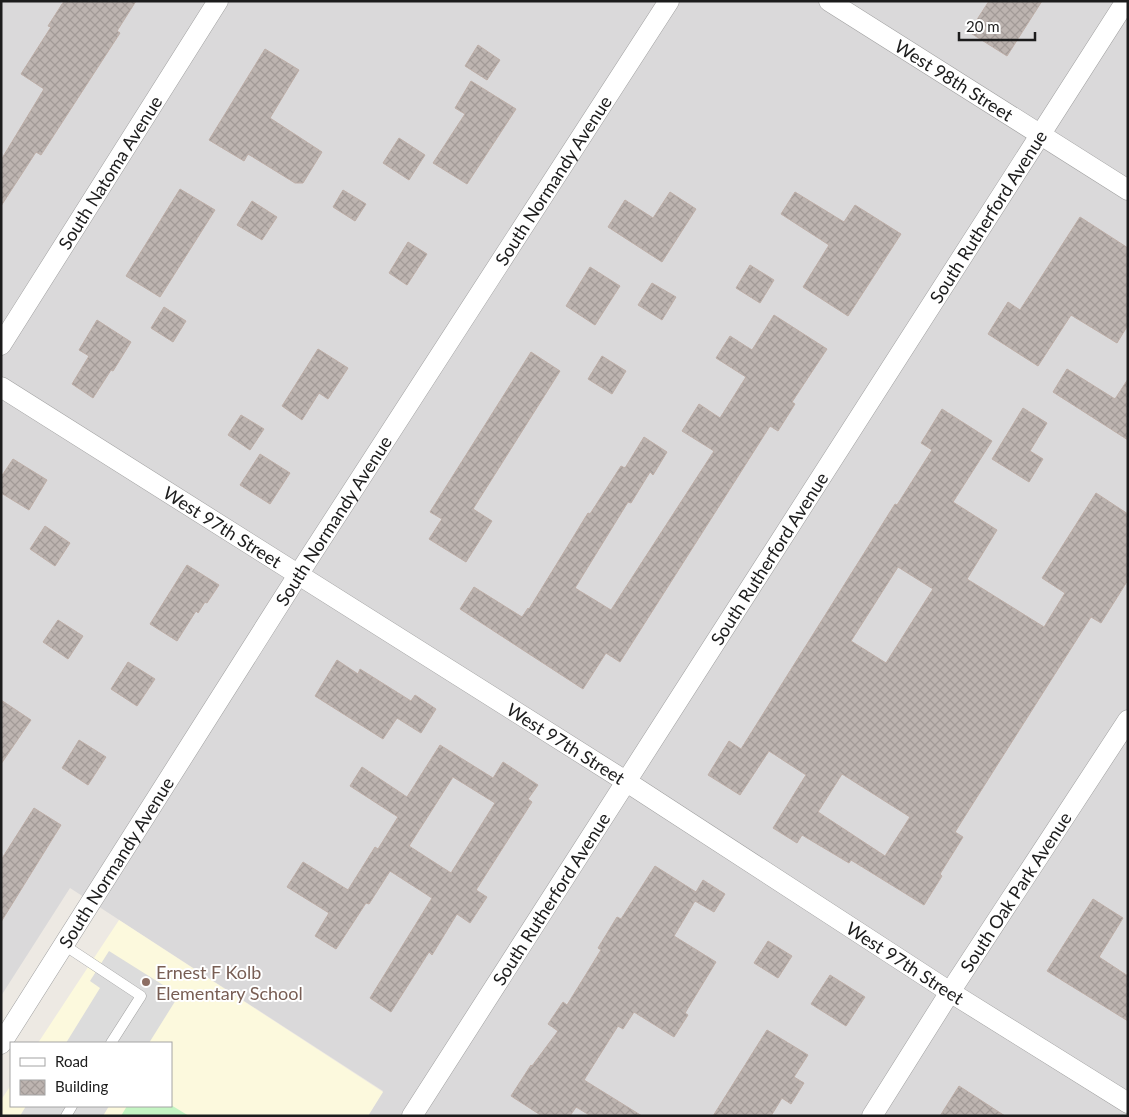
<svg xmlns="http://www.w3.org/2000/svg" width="1129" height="1117" font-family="Lato,sans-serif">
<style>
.residential{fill:#dad9da}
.education{fill:#fcf9dd}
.park{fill:#c4f4c3}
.parking{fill:#dcdcdc}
.building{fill:url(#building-cross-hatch);stroke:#bdaea7;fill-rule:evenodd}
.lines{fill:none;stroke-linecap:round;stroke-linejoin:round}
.lane-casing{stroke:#a0a0a0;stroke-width:11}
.street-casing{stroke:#a0a0a0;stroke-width:21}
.lane{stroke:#fff;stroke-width:10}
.street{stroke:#fff;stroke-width:20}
.education-dot{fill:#8d6e63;stroke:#fff;stroke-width:2}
.labels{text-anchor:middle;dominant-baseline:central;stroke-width:4;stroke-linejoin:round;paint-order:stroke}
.street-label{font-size:18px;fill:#1c1c1c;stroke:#fff}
.education-label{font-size:18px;fill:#785e54;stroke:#fff;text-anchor:start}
</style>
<defs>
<pattern id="building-cross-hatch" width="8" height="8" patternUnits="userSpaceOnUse" patternTransform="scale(1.25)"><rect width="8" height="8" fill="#bdb4b0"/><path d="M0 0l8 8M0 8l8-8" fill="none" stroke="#a29a97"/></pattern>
</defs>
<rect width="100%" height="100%" fill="#ede9e3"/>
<path class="residential" d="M1,1H1128V1116H368L383,1091L70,888L1,996Z"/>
<path class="education" d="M119,920L383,1092L368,1116H1V1100L11,1085V1106H171V1043H38Z"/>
<path class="park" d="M171,1105L189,1116H121L127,1106Z"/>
<path class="parking" d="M109,951L179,995L149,1043H66L100,988L90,981Z
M26,1106H109L103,1116H20Z"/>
<path class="building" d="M64,1H136L117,31L120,33L41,155L36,152L1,206V160L44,89L21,74L51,27L48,26Z
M989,1H1042L1007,56L969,32Z
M478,45L500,60L487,80L465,66Z
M265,49L299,70L270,118L322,152L303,183H295L248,154L244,161L209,140Z
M471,81L516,109L467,184L433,163L465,114L455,108Z
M399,138L425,155L409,180L383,163Z
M180,189L215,210L160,297L126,276Z
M343,190L366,204L355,221L333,207Z
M670,192L696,209L662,262L608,227L625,200L653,218Z
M795,192L844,222L855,205L901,234L848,316L803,287L829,245L781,214Z
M252,201L277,217L262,240L237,225Z
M1080,217L1128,248V325L1117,343L1071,315L1038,366L988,334L1008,302L1020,310Z
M408,242L427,254L407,285L389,273Z
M750,265L774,280L760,303L736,288Z
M590,267L620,286L595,325L566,306Z
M652,283L676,297L662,320L638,305Z
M164,307L186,321L173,342L151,328Z
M774,315L827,349L792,402L795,404L778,431L770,426L620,662L606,653L583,689L460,609L474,587L522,617L528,608L529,609L588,513L590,514L621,466L625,468L644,437L667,452L653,475L650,472L631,503L628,502L575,588L611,610L714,451L682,431L699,404L720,418L746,377L716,358L730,336L752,350Z
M97,320L131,342L113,371L111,370L93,398L72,384L89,356L79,350Z
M318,349L348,368L328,399L319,393L302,420L282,406Z
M531,352L560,371L473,509L492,521L466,562L429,539L442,519L430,512Z
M602,356L626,371L612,394L588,379Z
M1067,369L1115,399L1128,379V440L1053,392Z
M1023,408L1047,423L1030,451L1043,459L1029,482L992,459Z
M942,409L992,441L953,502L997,530L967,579L1044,627L1065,593L1042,578L1096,493L1128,514V580L1101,623L1091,617L994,770L955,832L963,837L940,874L942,876L924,905L851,860L849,863L802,835L797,843L773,828L806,775L769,751L740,795L708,775L729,741L741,749L895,504L897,505L932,450L921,443ZM898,567L933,589L886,663L851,641ZM842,774L910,817L885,856L818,812Z
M241,415L264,429L250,450L228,435Z
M260,454L290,473L270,504L240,485Z
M13,459L47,480L29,510L1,493V477Z
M45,526L70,543L55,566L30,549Z
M187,565L219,585L207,603L205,602L198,613L196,611L177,641L150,624Z
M58,620L83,636L68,659L43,642Z
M337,660L358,674L360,669L411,701L415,695L436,709L421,733L397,718L383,739L315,696Z
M128,662L155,679L137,706L111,689Z
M1,700L31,720L1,764Z
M79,740L106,757L88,785L62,768Z
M440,745L493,778L503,762L538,785L528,799L532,802L476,890L487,897L470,923L457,914L432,955L429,952L391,1012L370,998L432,898L390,871L369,904L366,903L336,949L315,936L329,913L287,887L303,862L348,890L375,847L378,849L398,817L350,786L362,767L407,797ZM453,777L495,803L451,873L409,846Z
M34,808L61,825L1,922V860Z
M655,866L696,892L703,880L725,894L714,912L695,901L674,936L716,962L685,1013L688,1015L674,1037L634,1012L623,1029L618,1026L584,1080L642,1116H591L576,1107L570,1116H542L511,1096L531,1065L532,1066L558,1031L548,1024L563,1002L567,1005L601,950L598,948L617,917L621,919Z
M1093,899L1123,918L1099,957L1128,976V1021L1047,971Z
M768,941L792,956L778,978L754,963Z
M830,975L865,997L846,1026L811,1004Z
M767,1030L808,1055L794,1077L804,1083L791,1104L782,1098L771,1116H713Z
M959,1086L1005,1116H940Z"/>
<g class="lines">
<g class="lane-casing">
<path id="lane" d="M64,945L141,996L111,1043
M66,1116L72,1106"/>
</g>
<g class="street-casing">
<g id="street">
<path id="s1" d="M829,1L1128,190"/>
<path id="s2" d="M1,345L218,1"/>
<path id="s3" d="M1,387L627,782L950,992L1128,1103"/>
<path id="s4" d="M1,1044L298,575L669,1"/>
<path id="s5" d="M412,1116L1126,1"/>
<path id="s6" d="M872,1116L950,992L1128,720"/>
</g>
</g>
<use href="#lane" class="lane"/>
<use href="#street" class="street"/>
</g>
<circle class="education-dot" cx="146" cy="982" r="5"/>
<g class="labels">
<g class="street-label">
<text stroke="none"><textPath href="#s1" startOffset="148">West 98th Street</textPath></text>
<text stroke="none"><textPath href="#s2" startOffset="204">South Natoma Avenue</textPath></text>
<text stroke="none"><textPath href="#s4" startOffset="1025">South Normandy Avenue</textPath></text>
<text stroke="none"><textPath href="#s5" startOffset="1068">South Rutherford Avenue</textPath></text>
<text stroke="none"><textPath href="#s4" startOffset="620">South Normandy Avenue</textPath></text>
<text stroke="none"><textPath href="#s3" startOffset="262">West 97th Street</textPath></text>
<text stroke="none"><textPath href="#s5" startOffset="662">South Rutherford Avenue</textPath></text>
<text stroke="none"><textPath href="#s3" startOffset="668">West 97th Street</textPath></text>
<text stroke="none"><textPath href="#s4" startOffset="215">South Normandy Avenue</textPath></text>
<text stroke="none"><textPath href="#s6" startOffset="266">South Oak Park Avenue</textPath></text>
<text stroke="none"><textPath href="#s5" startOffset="258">South Rutherford Avenue</textPath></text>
<text stroke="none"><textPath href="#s3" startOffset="1072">West 97th Street</textPath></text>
</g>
<g class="education-label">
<text x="156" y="972">Ernest F Kolb<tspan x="156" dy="21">Elementary School</tspan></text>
</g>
</g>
<rect width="1129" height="1117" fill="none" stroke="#1c1c1c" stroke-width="5"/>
<rect x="10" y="1042" width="162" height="65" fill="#ffffff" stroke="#a4a4a4"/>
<rect x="20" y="1058" width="25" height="8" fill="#ffffff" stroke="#a4a4a4"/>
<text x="55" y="1067" font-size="15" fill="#1c1c1c">Road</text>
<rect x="20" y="1080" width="25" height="15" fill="url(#building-cross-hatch)" stroke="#a4a4a4"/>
<text x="55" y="1092" font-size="15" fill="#1c1c1c">Building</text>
<path d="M959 32v8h76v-8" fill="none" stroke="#1c1c1c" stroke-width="2.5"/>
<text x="966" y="32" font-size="15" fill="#1c1c1c" stroke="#ffffff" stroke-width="4" paint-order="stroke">20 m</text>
</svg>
